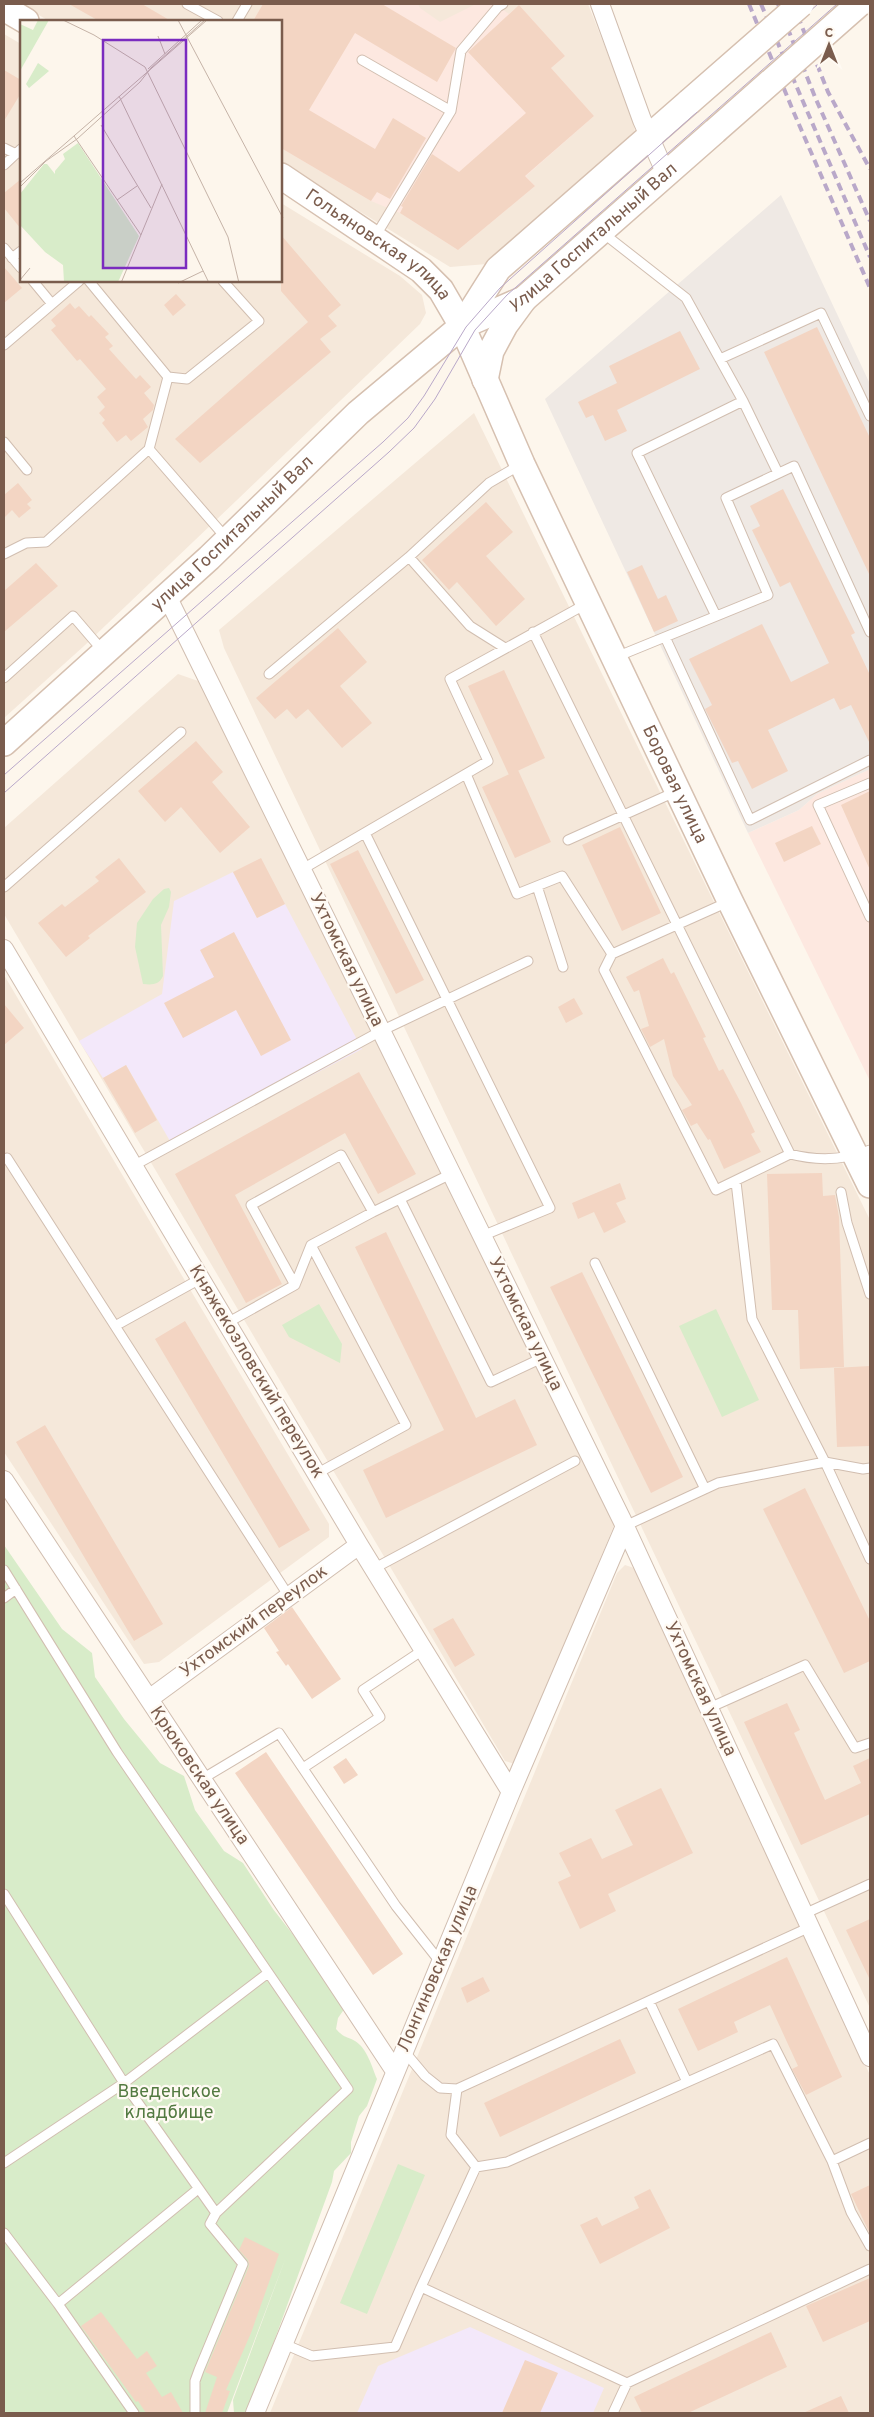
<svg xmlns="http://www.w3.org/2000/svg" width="874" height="2417" font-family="Overpass,sans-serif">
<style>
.residential{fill:#f5e8da}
.commercial{fill:#fde8e0}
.industrial{fill:#efe9e4}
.education{fill:#f3e8fa}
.green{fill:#d8ecc9}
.building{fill:#f3d5c3}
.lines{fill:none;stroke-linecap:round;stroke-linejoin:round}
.lane-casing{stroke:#d1beb0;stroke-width:11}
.street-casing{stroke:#d1beb0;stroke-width:20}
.secondary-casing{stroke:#d6c0b0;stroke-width:28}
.lane{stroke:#fff;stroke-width:9}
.street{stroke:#fff;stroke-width:18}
.secondary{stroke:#fff;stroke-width:25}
.tram{stroke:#b9a8c9;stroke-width:1}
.rail{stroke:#b9a8c9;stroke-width:4;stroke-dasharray:8 5;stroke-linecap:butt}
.secondary-bridge-casing{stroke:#d6c0b0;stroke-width:28;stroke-linecap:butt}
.secondary-bridge{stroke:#fff;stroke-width:25}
.labels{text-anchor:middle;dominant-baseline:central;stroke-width:4.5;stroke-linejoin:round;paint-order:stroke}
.street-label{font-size:18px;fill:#7a5c4d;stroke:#fffaf3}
.park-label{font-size:18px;fill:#537a41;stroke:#fffaf3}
.inset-road{fill:none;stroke:#c5b3a7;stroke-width:1}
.view{fill:#7b2cbf;fill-opacity:0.15;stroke:#7b2cbf;stroke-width:2.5}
.inset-edge{fill:none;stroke:#7a5c4d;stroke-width:2.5}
</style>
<rect width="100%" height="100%" fill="#fdf6ec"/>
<path class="residential" d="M20,4H588L635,123L634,143L487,264L450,267L281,163V21H49Z
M4,34L21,44V281H281V203L400,276L422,295L426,313L420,324L237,500L84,646L4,718Z
M474,413L870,1220V2008L224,648L219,630Z
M178,674L201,682L615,1523L515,1764L505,1761L4,914V828Z
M4,975L329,1524V1537L159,1662L144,1664L4,1452Z
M625,1565L634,1568L870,2075V2413H270L617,1573Z"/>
<path class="commercial" d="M263,4H418L420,8L440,22L476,4H495L509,14L519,5L565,56L551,68L594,116L526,176L535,186L458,250L400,213L371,201L281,148V21H253Z
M870,769V1081L748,833L799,810L817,794Z"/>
<path class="industrial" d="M781,195L870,384V769L817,794L799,810L748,833L545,399Z"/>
<path class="education" d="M233,872L257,918L285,904L362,1049L174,1148L126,1065L103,1078L79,1041L162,994L174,901Z
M470,2327L604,2388L593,2413H357L378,2366Z"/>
<path class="green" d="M169,888L171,892L169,907L161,925L163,976C159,985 152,985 143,984L135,947L137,923L153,899L164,889Z
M319,1304L342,1344L340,1363L289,1337L282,1325Z
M716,1309L759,1400L722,1417L679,1326Z
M4,1545L62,1629L92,1653L95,1677L124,1719L160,1763L184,1776L195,1810L224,1851L243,1863L273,1909L305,1950L345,2008L338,2018L336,2029C344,2038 346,2036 355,2041C367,2048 372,2067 377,2079L367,2106L359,2116L351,2142V2153L334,2171L332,2182L248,2413H234L233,2400L286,2257L227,2413H4Z
M398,2164L425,2175L367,2314L340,2303Z"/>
<path class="building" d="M69,4H142L171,21H99Z
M263,4H382L456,48L437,82L355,33L309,110L375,149L393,118L426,138L390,199L377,192L371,201L281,148V21H253Z
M519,5L565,56L551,68L594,116L525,176L535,186L458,250L400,213L403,207L401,206L432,154L459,172L526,113L468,52Z
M4,70L21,80V93L4,121Z
M21,179V229L4,208V193Z
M281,235L341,305L328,316L337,326L320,339L331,352L200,463L175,439L308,322L281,291Z
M4,267L22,288L4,303Z
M176,294L186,305L173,316L164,305Z
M70,303L75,309L79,306L89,317L91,315L109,334L105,337L113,346L109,349L136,379L140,375L151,387L144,393L154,405L153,410L143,419L148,427L131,441L126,435L117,442L102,423L105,420L99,413L105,407L97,397L106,389L80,359L77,361L51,330L56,326L51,320Z
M817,327L870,438V576L764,352Z
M680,331L700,369L617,410L627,431L605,441L593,415L586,418L578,402L617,383L609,366Z
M18,483L32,500L27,504L31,508L19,518L12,510L4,518V495Z
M783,489L855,633L851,635L870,675V744L851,705L840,710L834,698L768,730L788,771L752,789L738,761L732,763L705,709L712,705L689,659L762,624L791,682L829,663L790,582L780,587L752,530L760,526L750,506Z
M486,502L513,532L486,556L525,599L496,626L457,582L449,590L422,560Z
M36,563L58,586L4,632V591Z
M642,565L658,599L666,595L678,621L654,632L627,572Z
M338,628L367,662L340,686L372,723L342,748L308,709L296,719L287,709L275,719L256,698Z
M504,670L545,758L509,775L468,686Z
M196,741L223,772L212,782L250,827L220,853L181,807L165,822L138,791Z
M518,770L551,842L515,858L482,787Z
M870,791V870L841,805Z
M812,826L821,844L784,862L775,843Z
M620,827L661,913L622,931L582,845Z
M358,850L424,980L396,994L330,864Z
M119,858L146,892L88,936L90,938L66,957L38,923L62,904L65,907L99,881L95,877Z
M261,858L285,904L257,918L233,872Z
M234,932L291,1040L261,1056L236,1010L183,1038L164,1003L214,977L200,950Z
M663,958L671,974L674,972L706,1037L703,1038L719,1071L723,1069L741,1103L755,1132L751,1134L761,1152L724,1169L710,1139L708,1140L697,1123L691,1126L682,1110L692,1105L673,1076L664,1039L650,1047L641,1029L649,1026L639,990L634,992L626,977Z
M574,998L583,1014L566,1023L558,1007Z
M4,1004L24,1028L4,1045Z
M126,1065L157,1120L135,1133L103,1078Z
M359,1072L416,1174L378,1194L345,1133L235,1195L282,1284L246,1303L175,1174Z
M822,1173L823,1196L835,1195L839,1217L844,1367L800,1369L798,1310H772L767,1174Z
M620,1183L626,1199L616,1203L626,1222L604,1233L594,1212L578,1219L572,1203Z
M386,1232L476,1418L515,1399L537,1445L386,1518L363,1470L444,1430L355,1247Z
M582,1272L683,1477L651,1493L550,1287Z
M185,1321L310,1530L279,1548L155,1339Z
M870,1366V1446L837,1447L834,1368Z
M45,1425L163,1624L134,1641L16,1442Z
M805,1488L870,1621V1661L844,1673L763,1509Z
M292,1607L341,1679L312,1699L288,1664L286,1666L276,1652L279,1651L264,1628Z
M453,1618L475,1655L455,1667L433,1629Z
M787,1703L800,1730L794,1733L825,1800L861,1783L853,1766L870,1758V1814L801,1845L744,1722Z
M266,1752L403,1954L373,1975L235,1773Z
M346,1758L358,1775L344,1784L333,1767Z
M661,1788L693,1853L608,1894L616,1911L580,1929L558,1882L571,1876L559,1853L591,1838L602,1859L633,1845L615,1810Z
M870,1919V1980L846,1930Z
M787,1957L842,2077L806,2095L792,2069L798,2066L770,2005L734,2022L738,2032L698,2051L678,2009Z
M483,1977L490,1991L467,2003L461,1988Z
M620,2039L636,2073L500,2137L484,2103Z
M870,2185V2234L851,2194Z
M650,2189L670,2228L600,2264L580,2225L597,2217L602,2226L639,2208L634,2197Z
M245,2237L279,2254L251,2333L226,2390L230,2391L222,2413H205L217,2377L205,2372L249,2266L248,2260L239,2250Z
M870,2278V2321L823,2342L806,2306Z
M101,2312L137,2359L147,2351L157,2366L146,2373L162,2397L171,2392L183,2413H146L138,2401L136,2402L81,2326Z
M771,2332L787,2367L688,2413H642L634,2397Z
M525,2360L558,2373L540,2413H502Z
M841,2396L849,2413H803Z"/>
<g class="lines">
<g class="lane-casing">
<path id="lane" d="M187,4L218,21
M237,21L247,4
M362,60L451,111L461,51L498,7L503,4
M4,148L16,154
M4,165L21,149
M603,233L686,298L743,401L637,453L716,616
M375,237L451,111
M4,248L21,268
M12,258L21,251
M33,281L52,304
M89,281L168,377
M4,345L79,281
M720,359L821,313L870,416
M743,401L778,473
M4,442L27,470
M149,449L227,539
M4,554L26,543L46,542L149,449L168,377L187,379L259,321L223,281
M409,557L489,483L520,465
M533,632L790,1154
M665,637L750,820L870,760
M616,657L768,595L726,498L794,466L870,632
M269,674L409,557L470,626L505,648
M4,678L73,616L103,651
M466,774L517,894L562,876L612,954
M870,783L818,805L870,917
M365,833L550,1208L482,1236
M568,840L675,792
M301,870L488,761L450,679L586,604
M537,886L563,967
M4,887L181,732
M728,902L612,954L604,970L716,1190L790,1154C817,1161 845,1160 870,1150
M7,1158L115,1326
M133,1166L381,1031L528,961
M736,1182L752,1319L825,1462L870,1559
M841,1192L847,1223L870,1294
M400,1199L491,1382L542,1358
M311,1245L406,1425L316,1474
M595,1263L705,1489
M200,1279L115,1326L288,1595
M295,1285L311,1245L373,1212
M227,1323L295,1285L251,1205L341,1155L373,1212L451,1174
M625,1526L718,1483L825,1462L863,1469L870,1468
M373,1569L575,1461
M4,1570L117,1752L348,2089L216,2213L210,2224L243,2264L199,2370L195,2381V2413
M4,1598L16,1589
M709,1708L805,1665L855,1748L870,1743
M303,1768L380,1717L363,1690L423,1650
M202,1779L279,1733L396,1906L441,1963
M4,1894L124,2083L216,2213
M804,1914L870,1884
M649,2001L687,2082
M404,2051L425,2076L440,2088L457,2089L810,1927
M457,2089L451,2135L476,2167L507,2162L773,2044L832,2161L870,2143
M832,2161L851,2212L870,2246
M4,2163L124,2083L268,1973
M476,2167L421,2287L627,2383L870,2269
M4,2233L58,2304L134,2413
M58,2304L198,2189
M284,2344L312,2356L395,2347L421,2287
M613,2413L627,2383"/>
</g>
<g class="street-casing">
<path id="street" d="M600,4L642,120L666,174
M167,596L622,1520L870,2057
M4,949L359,1545L511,1792
M4,1480L395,2071
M149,1699L359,1545
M255,2413L511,1792L625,1526"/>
</g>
<g class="secondary-casing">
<g id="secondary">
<path d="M4,8L26,21"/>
<path id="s1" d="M281,176L421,270L441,290L462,326L522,464L730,901L870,1185"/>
<path d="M462,326L498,269L689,102"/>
<path d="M485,380L491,351L505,325L524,299"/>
<path id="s2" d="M4,743L209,558L358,413L462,326L524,299L715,131"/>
</g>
</g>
<use href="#lane" class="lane"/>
<use href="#street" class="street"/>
<use href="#secondary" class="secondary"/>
<path class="tram" d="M4,775L383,442L408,418L424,396L466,327L500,288L818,4
M4,793L389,452L414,428L435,399L475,330L507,295L837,4"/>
<path class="rail" d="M749,4L794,113L870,288
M761,4L870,257
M778,4L815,97L870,221
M793,4L828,92L870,169"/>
<g class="secondary-bridge-casing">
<path id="secondary-bridge" d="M689,102L801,4
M715,131L859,4"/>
</g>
<use href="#secondary-bridge" class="secondary-bridge"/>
</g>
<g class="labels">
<g class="street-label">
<text stroke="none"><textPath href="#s2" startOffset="780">улица Госпитальный Вал</textPath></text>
<text stroke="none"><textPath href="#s1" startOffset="119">Гольяновская улица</textPath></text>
<text stroke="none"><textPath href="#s2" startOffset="310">улица Госпитальный Вал</textPath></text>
<text stroke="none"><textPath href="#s1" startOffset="744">Боровая улица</textPath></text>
<text transform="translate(346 960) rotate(64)">Ухтомская улица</text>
<text transform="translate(525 1324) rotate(64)">Ухтомская улица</text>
<text transform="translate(256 1372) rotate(59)">Княжекозловский переулок</text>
<text transform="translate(254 1622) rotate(-36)">Ухтомский переулок</text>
<text transform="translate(700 1689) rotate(65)">Ухтомская улица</text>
<text transform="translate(199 1776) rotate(56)">Крюковская улица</text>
<text transform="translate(438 1969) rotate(-67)">Лонгиновская улица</text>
</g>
<g class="park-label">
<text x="169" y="2092">Введенское<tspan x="169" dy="21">кладбище</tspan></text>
</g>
</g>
<g transform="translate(20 20)">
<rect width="262" height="262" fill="#fdf6ec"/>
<path d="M18,0H29L0,51V4L13,10ZM18,43L29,51L9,68L6,64ZM58,123L119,216L98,262H44L43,245L25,232L0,205V174L24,144H27L35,154V151L45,139L43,134Z" fill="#d8ecc9"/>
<path class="inset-road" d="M43,0L74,15L125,47L208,217L219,263M158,0L263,198M138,16L145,34M128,49L182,0M99,76L189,263M81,105L131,188M54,116L121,215M0,163L187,0M0,167L26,141L57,119L120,62L131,48L185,0M97,180L117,166M0,260L10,248M101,263L142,164M158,263L183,251"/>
<path class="view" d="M83,20H166V248H83Z"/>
<rect width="262" height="262" class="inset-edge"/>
</g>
<rect width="874" height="2417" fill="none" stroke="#7a5c4d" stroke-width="10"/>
<g transform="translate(829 45)" stroke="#fffaf3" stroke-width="4" paint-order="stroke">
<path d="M0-4L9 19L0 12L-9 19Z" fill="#7a5c4d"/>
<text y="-8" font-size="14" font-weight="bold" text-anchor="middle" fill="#7a5c4d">С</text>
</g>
</svg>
